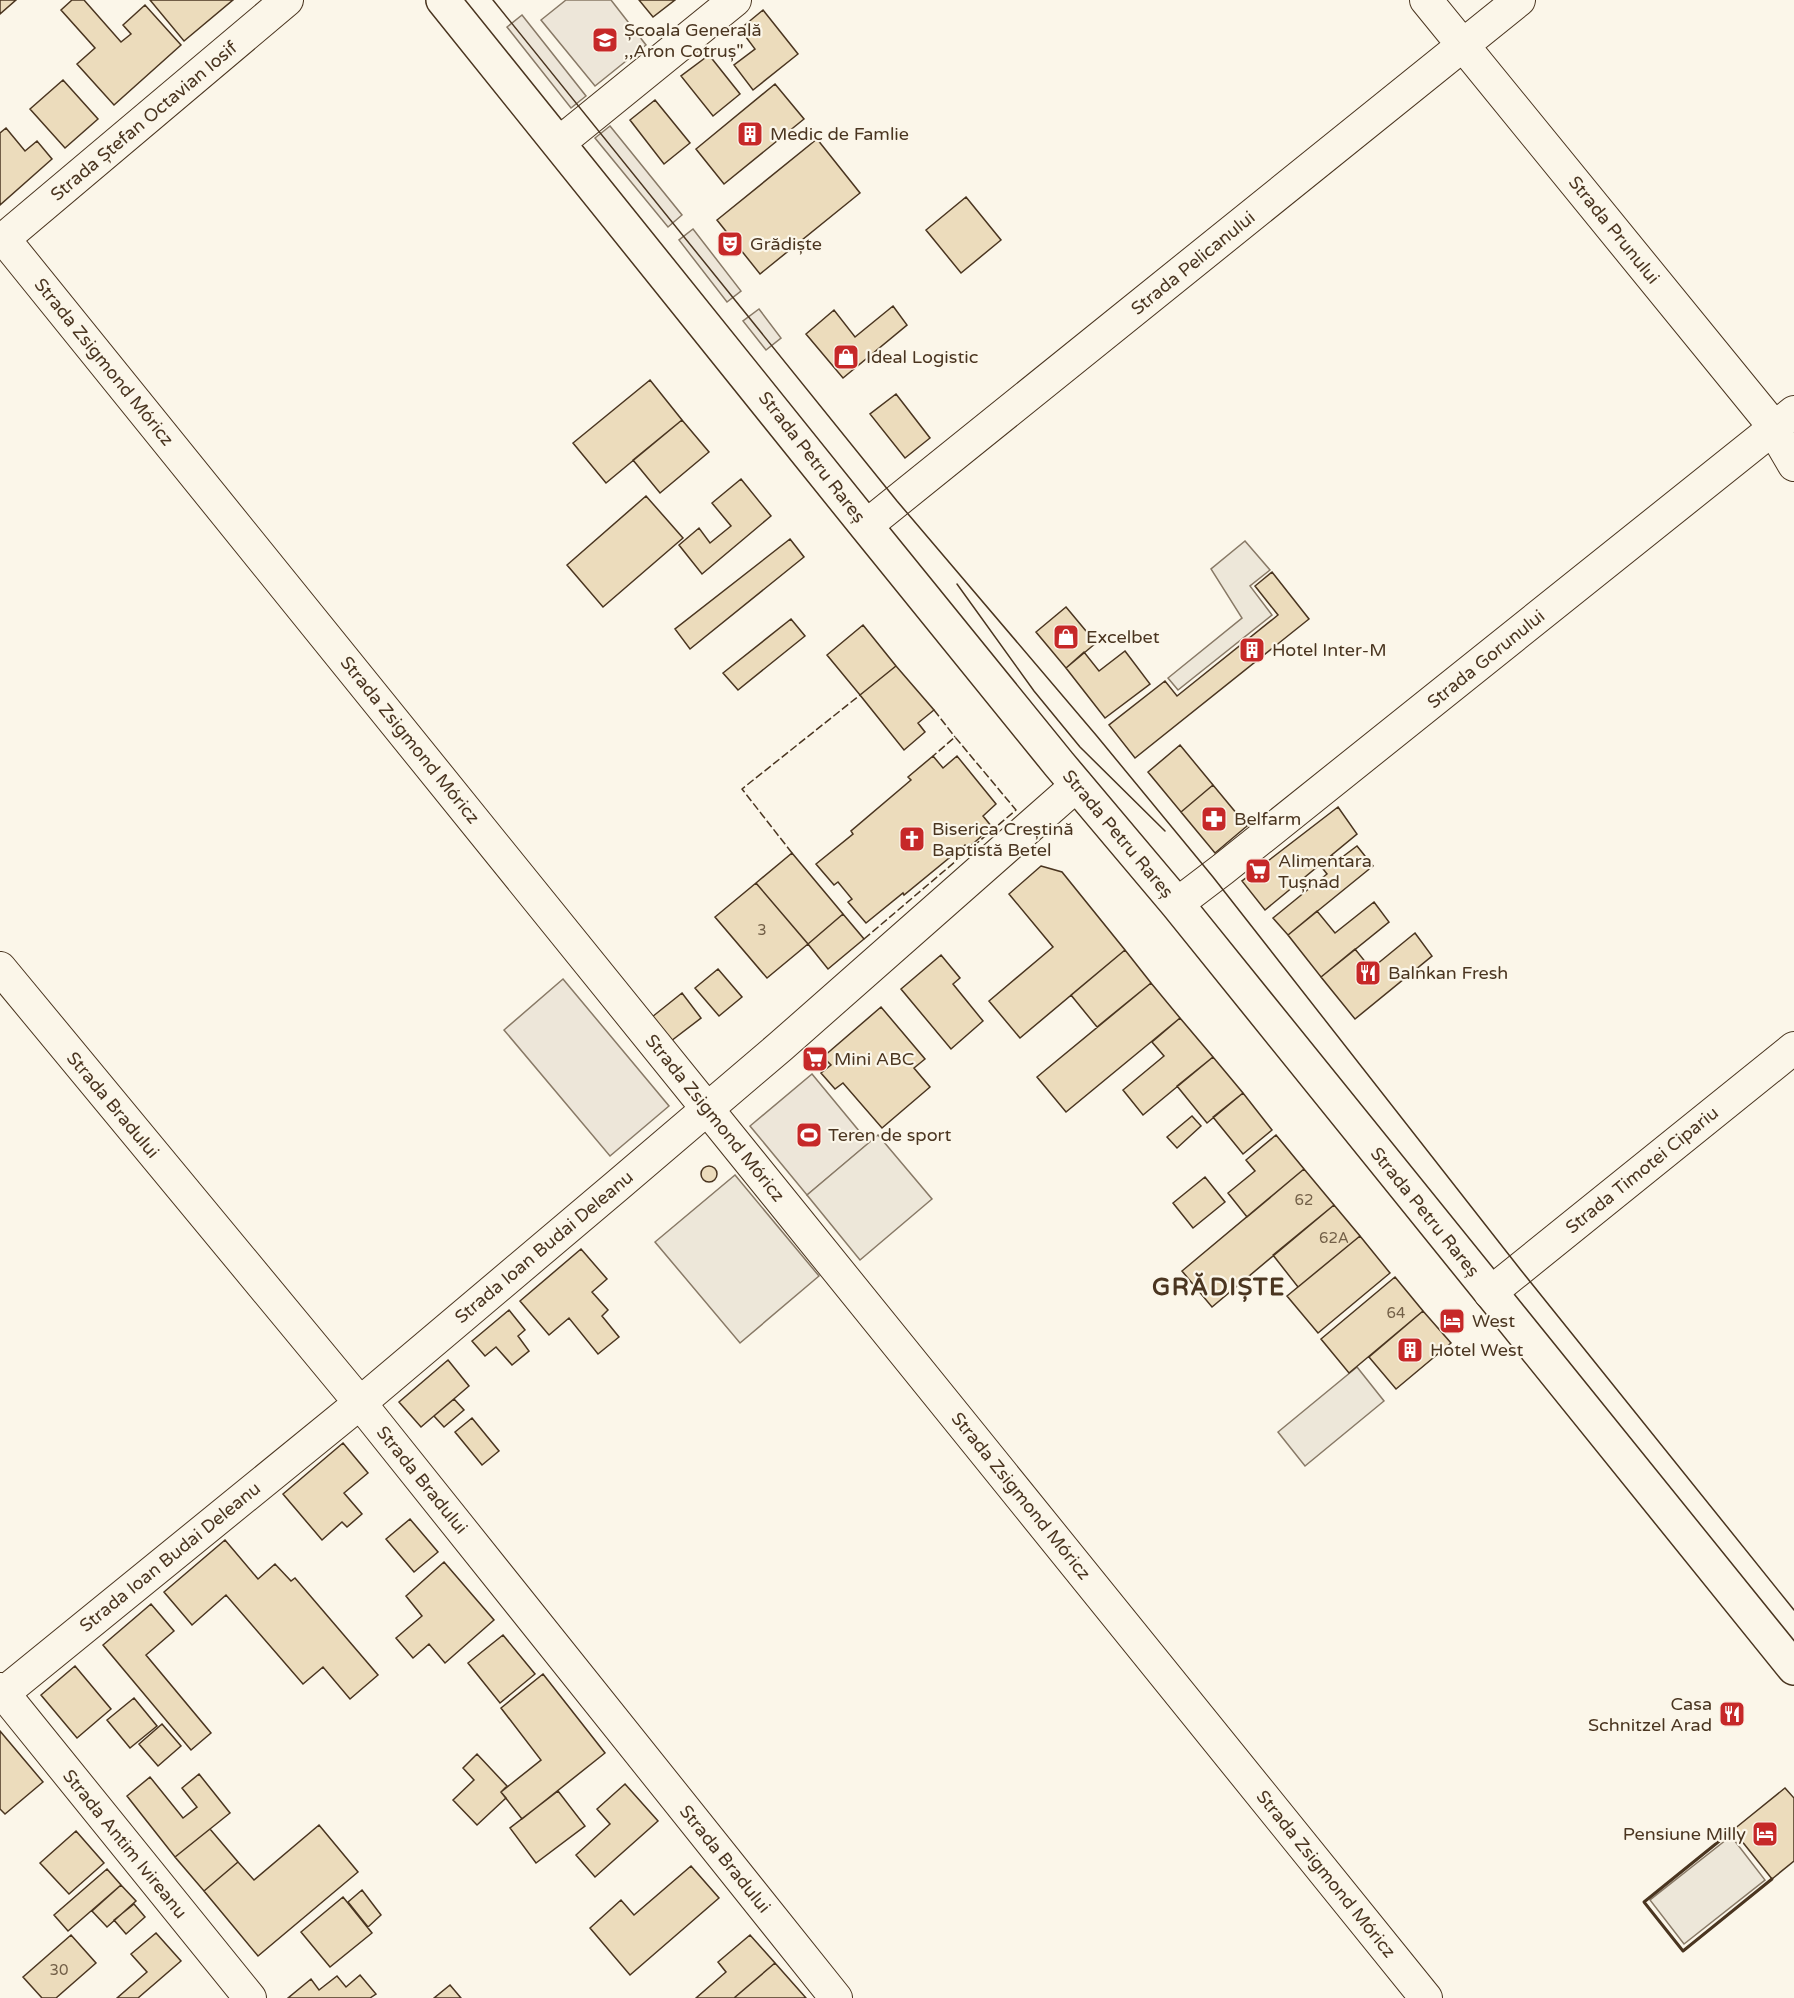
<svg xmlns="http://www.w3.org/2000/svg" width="1794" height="1998" font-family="'Varela Round',sans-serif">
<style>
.green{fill:#ede6d9;stroke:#887966;stroke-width:1.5}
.parking{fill:#ede7d9;stroke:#887966;stroke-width:1.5}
.building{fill:#ecdcbc;stroke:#4a3520;stroke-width:1.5}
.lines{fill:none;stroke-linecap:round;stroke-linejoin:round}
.minor-casing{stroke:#4a3520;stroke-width:34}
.major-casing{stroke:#4a3520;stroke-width:36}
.minor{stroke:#fbf6e9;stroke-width:32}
.major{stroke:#fbf6e9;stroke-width:33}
.tram{stroke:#4a3520;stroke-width:1.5}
.fence{stroke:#4a3520;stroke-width:1.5;stroke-dasharray:8 3;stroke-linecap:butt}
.wall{stroke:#4a3520;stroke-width:3}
.labels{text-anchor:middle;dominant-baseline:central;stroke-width:4.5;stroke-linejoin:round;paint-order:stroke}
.number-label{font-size:15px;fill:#725f47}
.poi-label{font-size:18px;fill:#4a3520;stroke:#fbf6e9;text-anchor:start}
.street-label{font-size:18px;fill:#4a3520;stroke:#fbf6e9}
.district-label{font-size:24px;font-weight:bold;letter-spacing:1.5px;fill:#4a3520;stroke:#fbf6e9}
</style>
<rect width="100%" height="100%" fill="#fbf6e9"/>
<path class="green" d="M566,0H611L646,45L595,86L541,20Z
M522,15L586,96L571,108L507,27Z
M610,126L682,215L668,227L595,138Z
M693,229L741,291L727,302L679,240Z
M759,309L781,338L766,350L743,321Z
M563,979L669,1106L610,1156L504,1030Z
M812,1074L869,1143L807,1195L750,1126Z"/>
<path class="parking" d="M1245,541L1270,570L1250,586L1272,615L1178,690L1168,678L1242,618L1211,569Z
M878,1135L932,1199L860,1260L807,1195Z
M735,1175L819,1276L740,1343L655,1242Z
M1357,1367L1384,1401L1305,1466L1278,1432Z
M1731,1836L1765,1880L1684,1944L1650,1900Z"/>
<path class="building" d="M0,0H16L0,14Z
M72,0H84L121,42L131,34L123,25L145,5L181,45L114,105L77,64L95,48L61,10Z
M150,0H233L184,41Z
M639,0H675L653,17Z
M763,10L798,54L753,90L734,65L755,49L740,29Z
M709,55L740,94L713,116L681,76Z
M63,80L98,119L65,148L30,109Z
M775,84L804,119L724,184L696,149Z
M655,100L690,143L664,164L630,120Z
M6,128L25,151L37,141L52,159L0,205V133Z
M817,139L860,193L760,274L717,220Z
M966,197L1001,240L961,273L926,230Z
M893,306L907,325L843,378L806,334L834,310L855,337Z
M650,380L682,420L606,483L573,443Z
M896,394L930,438L905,458L870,414Z
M682,420L709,452L660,493L633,460Z
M741,479L771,516L702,574L679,545L699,528L710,543L731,526L712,503Z
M646,496L683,538L603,607L567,565Z
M790,539L804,557L690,649L675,629Z
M1272,572L1309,619L1135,758L1109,725L1165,681L1177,696L1278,615L1255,586Z
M1066,607L1096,643L1066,668L1036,632Z
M791,619L805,636L738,690L723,673Z
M863,625L896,666L860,695L827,655Z
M1125,651L1150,684L1105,718L1066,668L1084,652L1099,671Z
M896,666L934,710L918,723L925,732L904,750L860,695Z
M1180,745L1213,785L1181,812L1148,772Z
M933,756L943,768L957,756L996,804L983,816L992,827L968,848L965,845L904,895L903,893L866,923L848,902L852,899L838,882L834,885L816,864L853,834L851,831L911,780L908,777Z
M1213,785L1247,826L1215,853L1181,812Z
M1338,807L1357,834L1265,910L1242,881Z
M1357,846L1373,866L1288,935L1273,918L1327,874L1320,865L1332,855L1337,861Z
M792,853L843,914L808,944L756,883Z
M1041,866L1062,872L1125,950L1020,1038L989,1001L1053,947L1009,894Z
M756,883L808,944L767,978L715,917Z
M1374,902L1389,922L1321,977L1288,935L1317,911L1335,933Z
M843,914L864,939L828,969L808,944Z
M1415,933L1432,956L1355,1019L1321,977L1355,949L1371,969Z
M1125,950L1151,983L1097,1027L1071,995Z
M941,955L960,978L953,984L983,1021L951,1049L901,989Z
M718,969L742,997L719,1016L695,988Z
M1151,983L1180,1018L1066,1112L1037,1077Z
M682,993L701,1018L671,1041L652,1017Z
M881,1007L925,1059L914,1068L930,1087L882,1128L843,1083L835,1089L821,1073L831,1065L823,1057Z
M1180,1018L1213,1057L1143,1115L1123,1090L1164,1056L1152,1042Z
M1213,1057L1243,1093L1207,1123L1177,1086Z
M1243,1093L1272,1130L1243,1154L1213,1117Z
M1192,1116L1201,1126L1177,1148L1167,1137Z
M1276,1135L1304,1169L1247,1217L1228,1193L1255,1171L1246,1160Z
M701 1174a8 8 0 1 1 16 0a8 8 0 1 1-16 0Z
M1304,1169L1334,1205L1212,1307L1182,1271Z
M1205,1177L1225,1202L1193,1228L1173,1203Z
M1334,1205L1360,1236L1298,1287L1273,1255Z
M1360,1236L1390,1273L1318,1333L1287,1296Z
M581,1249L607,1279L592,1292L608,1310L602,1316L619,1337L598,1354L569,1318L549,1335L520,1301Z
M1395,1277L1423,1311L1349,1373L1321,1339Z
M509,1310L525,1330L518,1336L529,1351L512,1365L496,1347L485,1356L472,1341Z
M1423,1311L1451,1343L1396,1389L1369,1357Z
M448,1360L469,1386L421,1427L399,1402Z
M454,1399L464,1410L444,1427L434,1416Z
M472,1418L499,1451L482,1465L455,1432Z
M343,1443L368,1473L344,1493L362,1514L347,1527L342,1522L322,1540L283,1494Z
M410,1519L438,1552L414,1572L386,1539Z
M225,1540L258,1579L275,1564L291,1581L295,1578L378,1675L350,1699L323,1667L303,1684L226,1595L192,1625L164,1592Z
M444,1562L494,1620L445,1663L429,1644L413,1658L396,1638L422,1616L406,1596Z
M151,1604L174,1631L146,1655L211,1733L191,1750L103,1645Z
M503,1635L535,1674L500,1703L468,1663Z
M75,1666L111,1709L77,1738L41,1695Z
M543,1674L605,1753L522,1819L501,1792L541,1760L501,1708Z
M134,1698L157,1726L130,1748L107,1720Z
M162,1724L181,1746L158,1766L139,1744Z
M0,1731L43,1782L5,1814L0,1809Z
M477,1754L507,1786L501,1792L506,1798L477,1825L453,1800L474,1780L463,1768Z
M199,1774L230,1813L175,1857L127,1796L150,1777L183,1818L197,1807L182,1788Z
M625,1784L658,1821L595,1877L576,1855L610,1824L597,1809Z
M1785,1788L1794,1798V1861L1772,1879L1733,1830Z
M558,1791L585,1826L536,1863L510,1828Z
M319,1825L358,1872L258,1956L204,1891L238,1862L254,1880Z
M210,1829L238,1862L204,1891L175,1857Z
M76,1831L104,1863L69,1894L40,1863Z
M691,1866L719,1898L630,1975L590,1928L621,1900L634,1915Z
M107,1869L121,1885L68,1931L54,1915Z
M121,1885L136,1901L107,1927L92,1911Z
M362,1890L381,1915L368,1927L348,1902Z
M343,1897L372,1933L330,1967L301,1932Z
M134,1904L145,1917L126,1934L114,1920Z
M156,1933L181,1961L138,1998H117L147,1972L131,1954Z
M71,1935L96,1963L56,1998H42L23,1977Z
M750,1935L775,1963L734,1998H696L726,1972L718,1962Z
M775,1963L806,1998H734Z
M360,1975L376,1994L370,1998H288L311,1979L319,1990L337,1976L346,1987Z
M450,1985L461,1998H434Z"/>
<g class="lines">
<g class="minor-casing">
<path id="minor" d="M1426,0L1766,417L1794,465
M559,143L735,0
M4,239L1426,1998
M0,242L287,0
M866,526L1519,0
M1177,904L1223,869L1794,412
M0,968L360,1403L836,1998
M1490,1293L1794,1048
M0,1689L250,1998
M0,1696L360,1403L618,1185L781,1046L1077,785"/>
</g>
<g class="major-casing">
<path id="major" d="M443,0L866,526L1059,764L1177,904L1794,1668"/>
</g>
<use href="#minor" class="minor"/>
<use href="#major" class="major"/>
<path class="tram" d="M493,0L897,501L1096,735L1213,877L1520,1269L1794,1610
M957,584L1034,691L1080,747L1165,831"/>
<path class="fence" d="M934,710L955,737
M792,853L742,789L860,695
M864,939L1016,810L955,737L933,756"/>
<path class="wall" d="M1733,1830L1644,1902L1683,1951L1772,1879"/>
</g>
<defs>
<g id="school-square" transform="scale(1.35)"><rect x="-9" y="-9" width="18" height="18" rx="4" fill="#c62828" stroke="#fbf6e9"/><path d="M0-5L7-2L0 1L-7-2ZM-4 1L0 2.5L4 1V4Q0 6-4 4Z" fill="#fff"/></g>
<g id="building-square" transform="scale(1.35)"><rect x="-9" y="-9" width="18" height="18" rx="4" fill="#c62828" stroke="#fbf6e9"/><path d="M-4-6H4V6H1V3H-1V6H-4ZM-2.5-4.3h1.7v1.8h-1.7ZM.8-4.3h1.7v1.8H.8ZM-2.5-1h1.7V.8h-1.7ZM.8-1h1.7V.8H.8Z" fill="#fff"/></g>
<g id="theatre-square" transform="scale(1.35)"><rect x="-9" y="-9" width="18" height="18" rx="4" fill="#c62828" stroke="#fbf6e9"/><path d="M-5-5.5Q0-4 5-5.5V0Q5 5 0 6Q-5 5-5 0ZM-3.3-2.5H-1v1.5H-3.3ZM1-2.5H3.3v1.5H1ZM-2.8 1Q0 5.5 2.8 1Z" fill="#fff"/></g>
<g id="shop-square" transform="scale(1.35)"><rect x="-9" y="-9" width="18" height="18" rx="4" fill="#c62828" stroke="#fbf6e9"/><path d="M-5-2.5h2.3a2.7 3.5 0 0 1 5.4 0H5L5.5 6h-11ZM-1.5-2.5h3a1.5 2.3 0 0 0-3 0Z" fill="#fff"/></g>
<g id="pharmacy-square" transform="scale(1.35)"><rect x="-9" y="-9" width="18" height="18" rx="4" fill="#c62828" stroke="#fbf6e9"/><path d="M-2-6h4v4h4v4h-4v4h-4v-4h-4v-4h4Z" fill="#fff"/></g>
<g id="church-square" transform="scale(1.35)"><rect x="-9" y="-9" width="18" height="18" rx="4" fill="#c62828" stroke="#fbf6e9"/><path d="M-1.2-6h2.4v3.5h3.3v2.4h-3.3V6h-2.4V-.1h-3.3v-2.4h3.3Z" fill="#fff"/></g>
<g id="supermarket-square" transform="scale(1.35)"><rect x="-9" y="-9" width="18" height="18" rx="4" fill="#c62828" stroke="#fbf6e9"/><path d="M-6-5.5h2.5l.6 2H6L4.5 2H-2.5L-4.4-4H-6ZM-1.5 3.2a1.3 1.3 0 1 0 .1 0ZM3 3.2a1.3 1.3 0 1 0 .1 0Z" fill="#fff"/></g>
<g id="restaurant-square" transform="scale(1.35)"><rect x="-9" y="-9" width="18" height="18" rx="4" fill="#c62828" stroke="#fbf6e9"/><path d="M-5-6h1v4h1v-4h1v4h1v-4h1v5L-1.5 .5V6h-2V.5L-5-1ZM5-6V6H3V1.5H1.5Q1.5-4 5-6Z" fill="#fff"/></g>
<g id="stadium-square" transform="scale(1.35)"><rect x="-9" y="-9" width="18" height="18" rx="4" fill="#c62828" stroke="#fbf6e9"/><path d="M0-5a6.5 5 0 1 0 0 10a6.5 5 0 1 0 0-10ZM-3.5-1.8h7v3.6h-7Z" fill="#fff"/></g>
<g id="hotel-square" transform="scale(1.35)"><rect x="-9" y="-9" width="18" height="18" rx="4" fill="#c62828" stroke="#fbf6e9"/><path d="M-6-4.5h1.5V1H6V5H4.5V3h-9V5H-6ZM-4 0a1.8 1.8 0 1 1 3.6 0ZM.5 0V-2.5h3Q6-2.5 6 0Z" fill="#fff"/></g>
</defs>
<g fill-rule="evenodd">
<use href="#school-square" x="605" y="40"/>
<use href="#building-square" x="750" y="134"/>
<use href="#theatre-square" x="730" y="244"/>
<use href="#shop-square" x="846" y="357"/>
<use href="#shop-square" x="1066" y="637"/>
<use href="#building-square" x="1252" y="650"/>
<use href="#pharmacy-square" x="1214" y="819"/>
<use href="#church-square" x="912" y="839"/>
<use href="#supermarket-square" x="1258" y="871"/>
<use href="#restaurant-square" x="1368" y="973"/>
<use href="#supermarket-square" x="815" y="1059"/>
<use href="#stadium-square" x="809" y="1135"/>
<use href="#hotel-square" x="1452" y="1321"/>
<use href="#building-square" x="1410" y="1350"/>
<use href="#restaurant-square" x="1732" y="1714"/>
<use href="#hotel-square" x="1765" y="1834"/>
</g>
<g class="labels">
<g class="number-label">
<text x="762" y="930">3</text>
<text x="1304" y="1200">62</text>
<text x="1334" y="1238">62A</text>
<text x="1396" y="1313">64</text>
<text x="59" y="1970">30</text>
</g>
<g class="poi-label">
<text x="624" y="30">Școala Generală<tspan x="624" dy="21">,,Aron Cotruș"</tspan></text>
<text x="770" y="134">Medic de Famlie</text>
<text x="750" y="244">Grădiște</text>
<text x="866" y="357">Ideal Logistic</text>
<text x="1086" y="637">Excelbet</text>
<text x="1272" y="650">Hotel Inter-M</text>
<text x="1234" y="819">Belfarm</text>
<text x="932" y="829">Biserica Creștină<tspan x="932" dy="21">Baptistă Betel</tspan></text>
<text x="1278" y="861">Alimentara<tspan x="1278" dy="21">Tușnad</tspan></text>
<text x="1388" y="973">Balnkan Fresh</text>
<text x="834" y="1059">Mini ABC</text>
<text x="828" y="1135">Teren de sport</text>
<text x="1472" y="1321">West</text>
<text x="1430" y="1350">Hotel West</text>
<text x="1712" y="1704" text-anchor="end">Casa<tspan x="1712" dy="21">Schnitzel Arad</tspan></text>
<text x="1746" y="1834" text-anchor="end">Pensiune Milly</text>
</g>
<g class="street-label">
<text transform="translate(144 121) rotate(-40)">Strada Ștefan Octavian Iosif</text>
<text transform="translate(1614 230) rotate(51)">Strada Prunului</text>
<text transform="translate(1193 263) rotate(-39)">Strada Pelicanului</text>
<text transform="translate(104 362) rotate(51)">Strada Zsigmond Móricz</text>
<text transform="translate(812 457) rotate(52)">Strada Petru Rareș</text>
<text transform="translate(1486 659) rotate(-39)">Strada Gorunului</text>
<text transform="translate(410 740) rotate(51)">Strada Zsigmond Móricz</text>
<text transform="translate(1118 834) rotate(50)">Strada Petru Rareș</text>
<text transform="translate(113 1105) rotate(50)">Strada Bradului</text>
<text transform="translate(715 1118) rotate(51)">Strada Zsigmond Móricz</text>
<text transform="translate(1642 1170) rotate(-39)">Strada Timotei Cipariu</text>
<text transform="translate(1425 1212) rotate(51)">Strada Petru Rareș</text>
<text transform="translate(544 1247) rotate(-40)">Strada Ioan Budai Deleanu</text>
<text transform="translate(422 1480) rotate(51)">Strada Bradului</text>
<text transform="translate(1021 1496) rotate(51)">Strada Zsigmond Móricz</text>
<text transform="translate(170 1557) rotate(-39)">Strada Ioan Budai Deleanu</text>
<text transform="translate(125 1844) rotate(51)">Strada Antim Ivireanu</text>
<text transform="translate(725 1859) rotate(51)">Strada Bradului</text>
<text transform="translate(1326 1874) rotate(51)">Strada Zsigmond Móricz</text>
</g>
<g class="district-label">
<text x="1219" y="1287">GRĂDIȘTE</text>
</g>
</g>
</svg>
